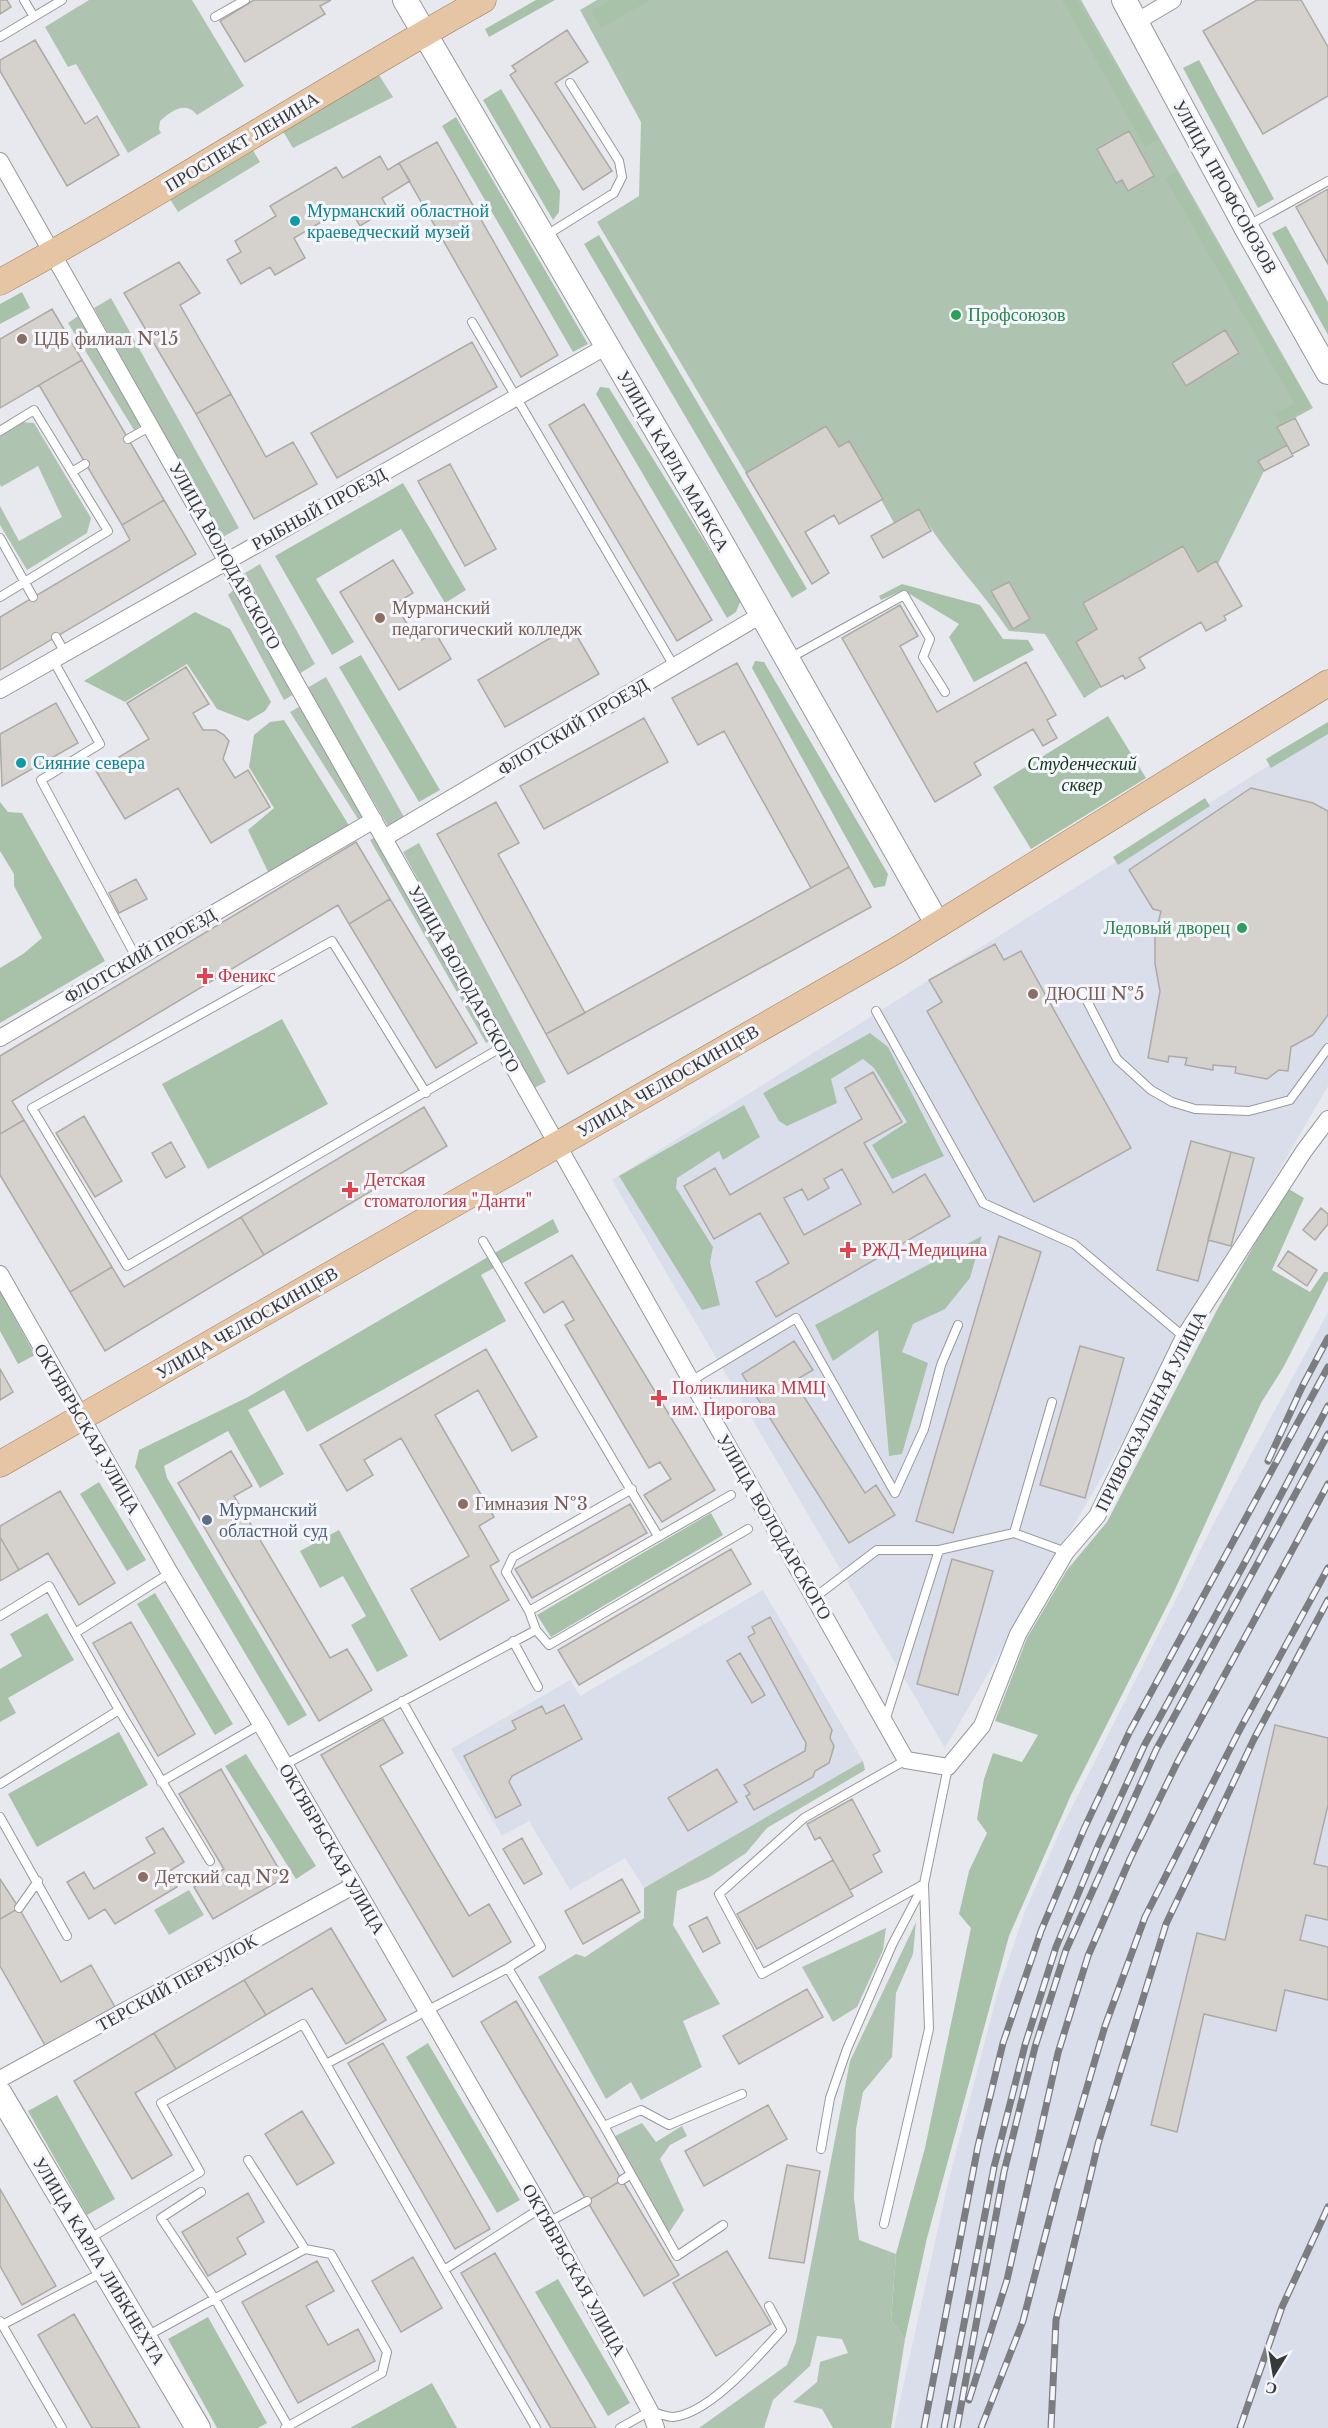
<svg xmlns="http://www.w3.org/2000/svg" width="1328" height="2428" font-family="'Libre Baskerville',serif">
<style>
.built{fill:#dadeeb}
.green{fill:#afc4b0}
.forest{fill:#a8c2aa}
.building{fill:#d5d2cd;stroke:#adaaa5;stroke-width:1.5;fill-rule:evenodd}
.lines{fill:none;stroke-linecap:round;stroke-linejoin:round}
.lane-casing{stroke:#97989e;stroke-width:10}
.street-casing{stroke:#97989e;stroke-width:18}
.secondary-casing{stroke:#97989e;stroke-width:26}
.primary-casing{stroke:#9d7b57;stroke-width:27}
.lane{stroke:#fff;stroke-width:8}
.street{stroke:#fff;stroke-width:16}
.secondary{stroke:#fff;stroke-width:24}
.primary{stroke:#e5c5a3;stroke-width:26}
.rail-casing{stroke:#7c7d80;stroke-width:7}
.rail{stroke:#f4f6fc;stroke-width:4.5;stroke-dasharray:14;stroke-linecap:butt}
.culture-dot{fill:#0f9aa8;stroke:#f4f6fc;stroke-width:2}
.leisure-dot{fill:#2e9e5b;stroke:#f4f6fc;stroke-width:2}
.education-dot{fill:#8d6e63;stroke:#f4f6fc;stroke-width:2}
.health-dot{fill:#e0444e;stroke:#f4f6fc;stroke-width:2}
.service-dot{fill:#5c6f8a;stroke:#f4f6fc;stroke-width:2}
.labels{text-anchor:middle;dominant-baseline:central;stroke-width:6;stroke-linejoin:round;paint-order:stroke}
.street-label{font-size:18px;fill:#38393b;stroke:#f4f6fc}
.culture-label{font-size:18px;fill:#0d838f;stroke:#f4f6fc;text-anchor:start}
.leisure-label{font-size:18px;fill:#27864d;stroke:#f4f6fc;text-anchor:start}
.education-label{font-size:18px;fill:#785e54;stroke:#f4f6fc;text-anchor:start}
.park-label{font-size:18px;font-style:italic;fill:#0f3716;stroke:#f4f6fc}
.health-label{font-size:18px;fill:#be3a42;stroke:#f4f6fc;text-anchor:start}
.service-label{font-size:18px;fill:#4e5e75;stroke:#f4f6fc;text-anchor:start}
</style>
<rect width="100%" height="100%" fill="#e7e9ee"/>
<path class="built" d="M1322,732H1328V1086L945,1748L612,1180Z
M1328,1312V2428H894L948,2183L998,1991L1025,1911L1062,1827L1216,1519Z
M763,1590L863,1761L644,1888L625,1858L570,1890L529,1821L502,1836L451,1749L570,1680L580,1696Z"/>
<path class="green" d="M89,0H192L244,86L197,115C186,100 171,111 160,121L159,129L161,133L128,153L76,64L68,67L45,27Z
M597,0H1081L1313,408L1278,427L1287,445L1259,461L1264,471L1218,564L1216,561L1198,572L1183,546L1083,603L1097,629L1076,642L1101,687L1084,698L1045,634L1009,631C981,589 944,553 919,509L894,523L849,441L839,447L826,426L746,473L597,222L639,196L641,122L580,10Z
M377,72L393,97L293,148L281,128Z
M251,147L260,162L178,212L168,196Z
M111,298L239,528L221,538L94,308Z
M78,316L143,424L134,430L68,323Z
M22,422L34,423L91,518L87,533L27,570L0,525V506L19,541L62,517L38,466L1,487L0,484V434Z
M260,564L315,664L299,674L245,573Z
M237,587L296,693L284,700L228,595Z
M326,677L404,817L388,826L307,688Z
M304,704L369,814L358,819L290,712Z
M379,835L492,1040L486,1043L370,840Z
M419,843L546,1082L532,1089L403,852Z
M863,1761L865,1770L767,1828L746,1853L710,1877L677,1891L673,1925L720,2004L683,2021L702,2067L641,2100L631,2082L606,2099L538,1977L576,1954L585,1957L644,1918V1888Z
M189,1890L204,1915L169,1935L154,1910Z
M916,1922L913,1954L896,1993L892,2057L863,2092L856,2129L854,2198L859,2240L896,2254L891,2320L905,2339L891,2428H833L822,2409L793,2402L817,2382L820,2362L848,2353L842,2339L817,2336L810,2366L773,2400L764,2428H699L787,2365L796,2342L850,2061Z
M886,1928L883,1950L857,2007L833,2022L802,1967Z
M642,2123L656,2142L682,2126L687,2136L670,2145L660,2159L684,2210L669,2233L615,2136Z"/>
<path class="forest" d="M536,0H555L489,37L485,29Z
M610,0H651L601,28L591,10Z
M1062,0H1077L1158,139L1145,147Z
M1199,60L1274,199L1258,208L1183,68Z
M501,89L560,191L559,212L553,220L483,100Z
M456,117L588,344L573,352L442,126Z
M1176,172L1311,406L1281,423L1275,414L1294,403L1165,178Z
M1286,226L1328,302V335L1272,233Z
M599,235L807,589L792,598L584,244Z
M22,292L30,308L0,324V304Z
M600,387L609,388L741,600L736,612L727,618L596,394Z
M403,483L466,590L445,603L401,529L316,579L354,642L332,655L275,556Z
M902,584L980,605L1003,639L1028,640L1034,650L974,682L949,637L959,624L903,590L881,600L879,596Z
M195,612L230,629L271,702L265,711L248,721L217,709L187,664L125,702L84,681Z
M361,655L440,790L419,802L339,667Z
M755,661L764,662L888,874L885,886L874,888L752,668Z
M1108,716L1146,778L1031,849L993,787Z
M284,720L350,827L269,874L248,830L274,808L249,767L254,735L270,722Z
M1328,722V734L1271,768L1266,759Z
M1205,798L1210,806L1118,865L1113,857Z
M0,802L8,812L22,813L105,961L0,1023V968L23,954L42,938L14,886V874L0,851Z
M282,1019L328,1104L208,1169L162,1084Z
M870,1033L888,1047L944,1156L892,1179L872,1145L907,1122L874,1068L863,1059L831,1079L837,1103L787,1126L779,1121L763,1093Z
M744,1105L760,1137L723,1160L719,1151L677,1178L676,1188L713,1247L710,1262L720,1305L702,1310L619,1176Z
M1287,1188L1304,1198L1272,1270L1310,1292L1324,1272H1328V1280L1283,1368L1261,1403L1171,1598L1071,1795L1009,1936L927,2238L905,2339L891,2320L896,2254L925,2148L971,1928L959,1914L969,1871L987,1833L977,1819L984,1779L993,1753L1022,1762L1038,1735L995,1721L1027,1638L1067,1570L1107,1522L1218,1308Z
M553,1219L559,1232L481,1275L506,1321L307,1432L284,1390L248,1410L284,1474L260,1488L228,1431L164,1466L167,1478L307,1715L288,1726L135,1467L139,1450L248,1397Z
M982,1236L970,1278L945,1309L913,1324L902,1352L928,1363L902,1454L889,1456L878,1330L833,1361L815,1325Z
M0,1291L35,1355L18,1364L0,1331Z
M99,1482L146,1560L127,1571L80,1494Z
M711,1513L723,1535L551,1637L537,1615Z
M339,1530L408,1656L377,1672L351,1625L366,1616L343,1576L320,1588L300,1551Z
M155,1593L233,1724L215,1735L137,1604Z
M47,1613L74,1660L8,1698L16,1713L0,1722V1669L22,1656L10,1634Z
M119,1732L148,1785L37,1847L8,1794Z
M246,1754L316,1866L296,1879L225,1766Z
M428,2043L520,2200L497,2213L406,2057Z
M57,2095L115,2199L87,2215L28,2111Z
M558,2279L630,2403L608,2416L535,2292Z
M208,2317L267,2423L258,2428H217L168,2339Z
M432,2383L457,2428H350Z"/>
<path class="building" d="M0,0H7L11,7L0,14Z
M254,0H331L320,6L325,14L245,62L220,21Z
M1257,0H1301L1328,47V96L1263,134L1203,31Z
M567,30L588,62L555,83L612,171L583,190L510,75L516,71L512,66Z
M35,40L85,124L97,116L119,155L67,186L0,71V60Z
M1129,131L1154,176L1128,191L1122,180L1116,183L1097,149Z
M437,142L558,355L521,377L399,163Z
M380,156L388,170L399,163L410,181L382,198L388,209L360,226L348,206L294,238L305,258L275,275L270,267L241,284L227,260L241,252L235,241L276,216L270,206L336,167L343,178Z
M1328,189V264L1296,207Z
M179,262L200,293L180,305L231,394L196,414L124,293Z
M52,309L82,360L0,408V339Z
M1225,330L1239,353L1186,386L1172,363Z
M472,342L497,387L337,478L311,433Z
M82,360L164,500L122,525L39,385Z
M231,394L266,457L293,442L317,484L254,519L196,414Z
M584,404L712,620L677,641L549,425Z
M1295,418L1309,445L1292,454L1277,427Z
M826,426L839,447L849,441L883,499L839,524L834,515L805,532L829,573L812,584L746,473Z
M1287,445L1293,456L1264,471L1258,461Z
M450,464L496,549L465,566L418,481Z
M164,500L196,554L0,670V617L130,540L122,525Z
M919,509L931,531L883,558L871,536Z
M1183,546L1198,572L1216,561L1242,606L1224,616L1226,620L1206,631L1201,622L1139,658L1145,668L1125,679L1123,675L1101,687L1076,642L1097,629L1083,603Z
M393,560L413,593L395,604L418,642L435,632L451,659L399,690L340,592Z
M1009,582L1030,619L1013,629L991,591Z
M900,605L918,636L900,646L937,712L1026,662L1056,715L1047,720L1057,738L1043,746L1033,729L974,763L981,775L935,802L842,638Z
M571,626L599,674L505,727L478,680Z
M737,663L849,867L811,888L724,731L698,745L672,698Z
M186,667L209,704L193,713L203,730H216L224,735L229,741L223,759L235,778L248,770L270,807L211,843L178,788L125,819L96,771L149,739L127,703Z
M56,703L78,743L2,786L0,734Z
M644,718L668,762L544,829L520,786Z
M1251,788L1313,803L1328,811V1015L1313,1035L1291,1047L1288,1071L1279,1070L1267,1079L1235,1073L1236,1067L1213,1065V1070L1185,1065L1187,1058L1169,1056L1168,1062L1148,1058L1160,991L1155,964V936L1161,911L1153,909L1129,870Z
M496,802L519,843L498,854L585,1013L546,1034L437,834Z
M356,842L390,899L349,924L338,905L12,1101L24,1120L0,1134V1056Z
M849,867L871,907L568,1074L546,1034Z
M136,879L147,899L119,913L109,893Z
M390,899L477,1043L436,1068L349,924Z
M995,944L1004,960L1021,951L1131,1148L1034,1202L927,1011L942,1002L929,980Z
M873,1072L902,1122L864,1143L893,1193L925,1174L950,1216L776,1317L756,1282L789,1263L760,1213L714,1239L684,1186L715,1168L730,1195L862,1119L845,1088ZM842,1169L861,1204L804,1235L784,1198L802,1189L808,1200L829,1188L824,1179Z
M424,1107L447,1146L264,1255L241,1217Z
M84,1116L122,1181L95,1197L56,1133Z
M24,1120L112,1267L70,1292L0,1175V1134Z
M1191,1141L1231,1152L1198,1281L1157,1270Z
M171,1142L185,1167L166,1178L152,1153Z
M1231,1152L1254,1158L1231,1246L1208,1240Z
M1321,1208L1328,1214V1224L1315,1240L1303,1230Z
M241,1217L264,1255L105,1351L70,1292L112,1267L124,1287Z
M999,1236L1041,1252L953,1533L916,1521Z
M1288,1251L1317,1270L1307,1286L1278,1266Z
M572,1255L715,1490L662,1522L644,1495L671,1479L660,1462L649,1468L565,1325L574,1320L563,1301L544,1313L525,1283Z
M794,1341L813,1370L794,1381L865,1493L876,1485L895,1515L849,1543L742,1374Z
M1080,1346L1124,1358L1085,1498L1040,1485Z
M486,1349L537,1437L512,1451L478,1390L435,1415L494,1517L479,1526L499,1561L490,1566L509,1600L440,1640L411,1589L469,1556L401,1438L364,1460L373,1475L347,1491L320,1445Z
M0,1369L13,1392L0,1400Z
M231,1451L252,1486L234,1496L330,1658L347,1649L372,1690L319,1721L178,1483Z
M60,1491L115,1583L79,1605L48,1553L19,1570L0,1537V1526Z
M630,1504L647,1533L532,1598L515,1569Z
M0,1537L19,1570L0,1581Z
M731,1549L751,1584L579,1685L558,1650Z
M952,1559L993,1571L958,1695L917,1684Z
M770,1617L832,1730L830,1738L834,1746L829,1763L815,1771L813,1777L754,1810L746,1796L750,1794L744,1785L805,1751L806,1743L748,1637L755,1633L752,1627Z
M131,1622L195,1734L158,1756L93,1643Z
M740,1653L765,1695L752,1703L727,1661Z
M564,1705L582,1739L512,1776L509,1782L521,1805L496,1818L464,1756L516,1729L512,1721L542,1706L546,1714Z
M383,1719L403,1753L380,1766L469,1916L489,1904L511,1942L453,1977L321,1755Z
M1275,1725L1328,1738V1805L1314,1864L1328,1867V1920L1306,1915L1300,1940L1328,1947V2000L1285,1990L1276,2031L1204,2014L1177,2132L1151,2125L1197,1933L1225,1940Z
M221,1769L284,1878L213,1919L194,1887L224,1869L179,1794Z
M717,1769L737,1802L688,1831L668,1798Z
M852,1799L880,1851L873,1855L882,1872L850,1890L820,1837L815,1840L807,1824Z
M163,1828L184,1862L168,1872L177,1887L115,1924L105,1909L89,1919L67,1882L84,1872L94,1889L155,1853L146,1838Z
M522,1838L542,1874L524,1884L503,1849Z
M833,1860L853,1896L757,1949L737,1914Z
M0,1879L19,1908L0,1919Z
M622,1879L640,1912L583,1944L565,1911Z
M19,1908L61,1982L91,1965L115,2007L46,2047L0,1966V1919Z
M707,1917L720,1943L703,1952L689,1926Z
M331,1928L386,2020L346,2044L312,1988L266,2015L244,1980Z
M244,1980L266,2015L176,2069L154,2033Z
M807,1989L823,2017L739,2064L723,2036Z
M516,2001L622,2180L587,2201L481,2022Z
M154,2033L176,2069L135,2093L172,2155L132,2179L74,2081Z
M383,2043L490,2229L455,2249L348,2063Z
M768,2105L787,2139L704,2186L685,2151Z
M302,2111L334,2163L297,2185L265,2134Z
M787,2165L820,2171L804,2263L769,2258Z
M622,2180L679,2275L644,2296L587,2201Z
M0,2189L56,2286L22,2305L0,2266Z
M248,2193L264,2222L237,2238L246,2254L208,2276L182,2232Z
M727,2251L771,2324L716,2356L673,2283Z
M495,2253L596,2428H551L461,2273Z
M413,2257L442,2308L401,2332L372,2281Z
M317,2261L334,2291L306,2306L328,2345L358,2329L375,2361L298,2403L242,2302Z
M74,2314L140,2428H92L38,2335Z"/>
<g class="lines">
<g class="lane-casing">
<path id="lane" d="M24,0L34,17
M215,17L245,0
M0,37L62,0
M1247,226L1328,181
M545,236L614,193L622,177L619,161L570,83
M472,322L674,666
M0,431L34,410L108,531L0,597
M128,439L151,426
M72,472L85,464
M0,538L33,597
M56,637L65,653
M790,658L904,595L930,639L923,657L945,692
M53,660L100,744L41,780L137,959
M1083,993L1117,1059L1151,1090L1172,1102L1195,1109L1249,1111L1290,1100L1328,1048
M876,1011L983,1203L1074,1244L1184,1337
M426,1093L332,941L32,1108L127,1266L502,1047
M483,1241L658,1536
M691,1381L796,1318L895,1493L924,1429L941,1365L958,1325
M731,1495L529,1611L536,1630L549,1645L748,1529
M1014,1533L1066,1552
M814,1598L877,1550H939L1014,1533L1052,1402
M529,1611L506,1572L513,1557L632,1489
M0,1616L49,1586L75,1633
M513,1641L538,1687
M402,1701L541,1947L508,1968
M119,1710L210,1861
M885,1721L939,1550
M284,1765L536,1630
M161,1782L261,1724
M0,1784L119,1710L75,1633L170,1573
M0,1817L67,1936
M19,1908L38,1881
M326,2064L444,2270L541,2208
M604,2126L641,2110L669,2125L742,2094
M821,2149L830,2098L847,2049L892,1945L924,1884L948,1767
M248,2160L305,2249L331,2254L387,2352L382,2373L285,2428
M622,2180L631,2174
M201,2192L161,2218L215,2299L288,2426
M549,2222L587,2201
M884,2224L929,2029L924,1884L762,1974L719,1894L804,1818L906,1760
M87,2240L200,2172L161,2103L303,2024L326,2064L508,1968L604,2126L677,2256L723,2225
M444,2270L536,2428
M0,2321L62,2428
M2,2325L103,2272
M145,2337L305,2249
M620,2428L650,2411C657,2413 666,2417 673,2417C710,2414 758,2356 782,2330L769,2306"/>
</g>
<g class="street-casing">
<path id="street" d="M1136,22L1173,0
M0,161L906,1760L948,1767L982,1726L1018,1634L1066,1552L1097,1516L1184,1337L1304,1151L1328,1119
M0,690L607,346
M384,838L761,615
M0,1038L374,820
M0,1274L170,1573L261,1724L541,2208L650,2411L656,2428
M0,2079L353,1886"/>
</g>
<g class="secondary-casing">
<path id="secondary" d="M405,0L693,493L938,925
M1124,0L1246,227L1328,372
M0,2094L198,2428"/>
</g>
<g class="primary-casing">
<path id="primary" d="M0,282C164,193 320,91 483,0
M0,1464L897,950L1328,683"/>
</g>
<use href="#lane" class="lane"/>
<use href="#street" class="street"/>
<use href="#secondary" class="secondary"/>
<use href="#primary" class="primary"/>
<g class="rail-casing">
<path id="rail" d="M1268,1461L1302,1387L1328,1338
M969,2400L1007,2280L1058,2053L1088,1956L1130,1859L1178,1761L1328,1484
M924,2428L978,2146L1003,2043L1041,1931L1084,1829L1130,1731L1328,1367
M944,2428L994,2167L1025,2045L1056,1947L1098,1846L1145,1744L1250,1553L1328,1406
M957,2428L1004,2172L1035,2047L1066,1950L1156,1750L1328,1434
M981,2428L1023,2321L1057,2190L1105,2026L1145,1917L1239,1731L1328,1568
M1051,2428L1056,2320L1098,2144L1166,1924L1254,1739L1328,1600
M1240,2428L1282,2307L1328,2207"/>
</g>
<use href="#rail" class="rail"/>
</g>
<g class="culture-dot">
<circle cx="295" cy="221" r="6"/>
<circle cx="21" cy="763" r="6"/>
</g>
<g class="leisure-dot">
<circle cx="956" cy="315" r="6"/>
<circle cx="1242" cy="928" r="6"/>
</g>
<g class="education-dot">
<circle cx="22" cy="339" r="6"/>
<circle cx="380" cy="618" r="6"/>
<circle cx="1033" cy="994" r="6"/>
<circle cx="463" cy="1504" r="6"/>
<circle cx="143" cy="1877" r="6"/>
</g>
<g class="health-dot">
<path d="M202 967h6v6h6v6h-6v6h-6v-6h-6v-6h6z"/>
<path d="M347 1181h6v6h6v6h-6v6h-6v-6h-6v-6h6z"/>
<path d="M845 1241h6v6h6v6h-6v6h-6v-6h-6v-6h6z"/>
<path d="M656 1389h6v6h6v6h-6v6h-6v-6h-6v-6h6z"/>
</g>
<circle class="service-dot" cx="207" cy="1520" r="6"/>
<g class="labels">
<g class="street-label">
<text transform="translate(242 142) rotate(-31)">ПРОСПЕКТ ЛЕНИНА</text>
<text transform="translate(1225 187) rotate(61)">УЛИЦА ПРОФСОЮЗОВ</text>
<text transform="translate(673 461) rotate(60)">УЛИЦА КАРЛА МАРКСА</text>
<text transform="translate(319 509) rotate(-29)">РЫБНЫЙ ПРОЕЗД</text>
<text transform="translate(225 556) rotate(61)">УЛИЦА ВОЛОДАРСКОГО</text>
<text transform="translate(573 727) rotate(-31)">ФЛОТСКИЙ ПРОЕЗД</text>
<text transform="translate(140 956) rotate(-30)">ФЛОТСКИЙ ПРОЕЗД</text>
<text transform="translate(464 979) rotate(61)">УЛИЦА ВОЛОДАРСКОГО</text>
<text transform="translate(668 1081) rotate(-30)">УЛИЦА ЧЕЛЮСКИНЦЕВ</text>
<text transform="translate(247 1323) rotate(-30)">УЛИЦА ЧЕЛЮСКИНЦЕВ</text>
<text transform="translate(1151 1411) rotate(-63)">ПРИВОКЗАЛЬНАЯ УЛИЦА</text>
<text transform="translate(87 1429) rotate(60)">ОКТЯБРЬСКАЯ УЛИЦА</text>
<text transform="translate(774 1527) rotate(60)">УЛИЦА ВОЛОДАРСКОГО</text>
<text transform="translate(332 1849) rotate(60)">ОКТЯБРЬСКАЯ УЛИЦА</text>
<text transform="translate(177 1983) rotate(-29)">ТЕРСКИЙ ПЕРЕУЛОК</text>
<text transform="translate(99 2261) rotate(59)">УЛИЦА КАРЛА ЛИБКНЕХТА</text>
<text transform="translate(574 2270) rotate(61)">ОКТЯБРЬСКАЯ УЛИЦА</text>
</g>
<g class="culture-label">
<text x="307" y="211">Мурманский областной<tspan x="307" dy="21">краеведческий музей</tspan></text>
<text x="33" y="763">Сияние севера</text>
</g>
<g class="leisure-label">
<text x="968" y="315">Профсоюзов</text>
<text x="1230" y="928" text-anchor="end">Ледовый дворец</text>
</g>
<g class="education-label">
<text x="34" y="339">ЦДБ филиал №15</text>
<text x="392" y="608">Мурманский<tspan x="392" dy="21">педагогический колледж</tspan></text>
<text x="1045" y="994">ДЮСШ №5</text>
<text x="475" y="1504">Гимназия №3</text>
<text x="155" y="1877">Детский сад №2</text>
</g>
<g class="park-label">
<text x="1082" y="764">Студенческий<tspan x="1082" dy="21">сквер</tspan></text>
</g>
<g class="health-label">
<text x="218" y="976">Феникс</text>
<text x="364" y="1180">Детская<tspan x="364" dy="21">стоматология "Данти"</tspan></text>
<text x="862" y="1250">РЖД-Медицина</text>
<text x="672" y="1388">Поликлиника ММЦ<tspan x="672" dy="21">им. Пирогова</tspan></text>
</g>
<g class="service-label">
<text x="219" y="1510">Мурманский<tspan x="219" dy="21">областной суд</tspan></text>
</g>
</g>
<g transform="translate(1274 2374) rotate(191)" stroke="#f4f6fc" stroke-width="4.5" paint-order="stroke">
<path d="M0-4.5L10 22L0 15L-10 22Z" fill="#38393b"/>
<text y="-9" font-size="16" font-weight="bold" text-anchor="middle" fill="#38393b">С</text>
</g>
</svg>
